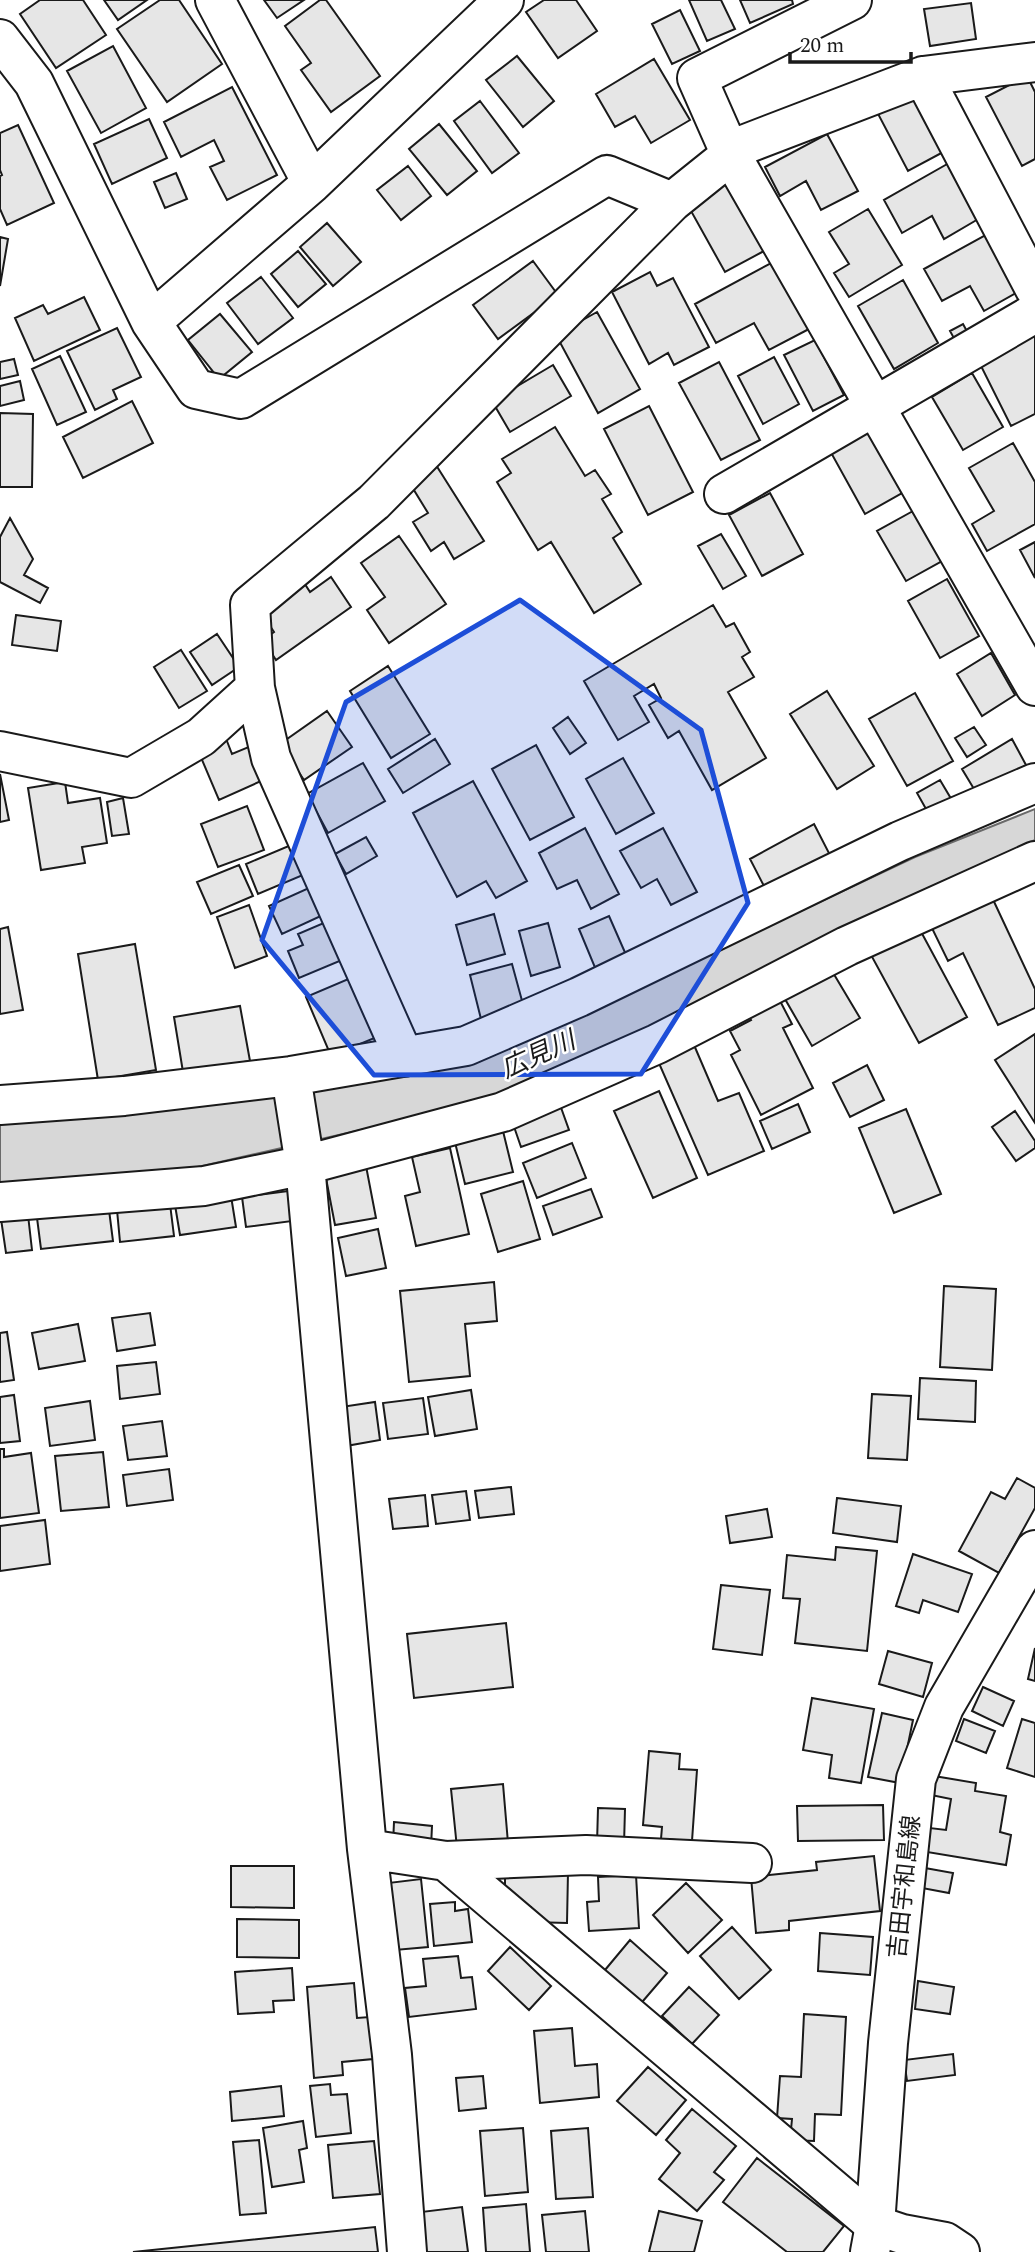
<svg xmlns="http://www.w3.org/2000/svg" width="1035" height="2252" font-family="Spectral,'Noto Sans JP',serif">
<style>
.water{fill:#d7d7d7;stroke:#6a6a6a;stroke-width:2}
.building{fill:#e6e6e6;stroke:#1a1a1a;stroke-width:2}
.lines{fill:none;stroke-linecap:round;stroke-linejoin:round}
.minor-casing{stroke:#1a1a1a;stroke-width:42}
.major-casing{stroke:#1a1a1a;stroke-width:42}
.minor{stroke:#fff;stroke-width:38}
.major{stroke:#fff;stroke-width:38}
.marked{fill:#1d4ed8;fill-opacity:0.2;stroke:#1d4ed8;stroke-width:5;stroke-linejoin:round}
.labels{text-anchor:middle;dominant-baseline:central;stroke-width:5;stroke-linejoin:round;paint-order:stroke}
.street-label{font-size:24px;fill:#1a1a1a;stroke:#fff}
.water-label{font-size:26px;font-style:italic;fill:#1a1a1a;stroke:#fff}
</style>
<rect width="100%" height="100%" fill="#fff"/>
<path class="water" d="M1035,809V840L915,894L691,1013L513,1093L444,1111L189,1169L0,1185V1116L563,1023L915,857Z"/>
<path class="building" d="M40,0H83L106,35L56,68L20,14Z
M104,0H147L118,20Z
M160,0H179L222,64L167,102L117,29Z
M264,0H304L277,18Z
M320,0H326L380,76L331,112L301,70L311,63L285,26Z
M544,0H576L597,31L558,58L526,12Z
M689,0H721L735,29L707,41Z
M740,0H792L793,4L750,23Z
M971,3L976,39L930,46L924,9Z
M680,10L700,51L672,64L652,24Z
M113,46L146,108L101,133L67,71Z
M517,56L554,101L523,127L486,80Z
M654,59L690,120L651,143L635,116L615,127L596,94Z
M1027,76L1035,92V159L1022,166L986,97Z
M232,87L277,175L227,200L210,167L224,161L214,140L181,157L164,122Z
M915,89L947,150L908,171L876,110Z
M480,101L519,153L492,173L454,121Z
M149,119L167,158L112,184L94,144Z
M439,124L477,171L447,195L409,149Z
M18,125L54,203L7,225L0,209V176L2,175L0,170V133Z
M827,134L858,191L821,210L806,181L780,196L765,167Z
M949,163L980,218L944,239L932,216L902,233L884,200Z
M408,166L431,196L401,220L377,190Z
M176,173L187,199L165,208L154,182Z
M725,180L764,251L725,272L686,202Z
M868,209L902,265L849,297L834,273L849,264L829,232Z
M327,223L361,262L333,286L300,247Z
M991,232L1023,289L984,311L970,286L942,301L924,269Z
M0,237L8,239L0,286Z
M298,251L326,284L298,307L271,274Z
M533,261L558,295L498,339L473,305Z
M773,262L809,329L769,350L754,323L716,343L695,304Z
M650,272L657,286L673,278L709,347L674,365L668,353L649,364L612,292Z
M261,277L293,318L258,344L227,303Z
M903,280L938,343L894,369L858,306Z
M84,297L100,330L34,361L15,318L43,305L48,314Z
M597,312L640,389L598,413L556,335Z
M220,314L252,352L219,379L188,340Z
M963,324L969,335L956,342L950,331Z
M117,328L141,377L113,390L117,399L95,410L67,351Z
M1035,334V414L1011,426L979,362Z
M815,340L844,395L813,411L784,355Z
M60,356L86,412L57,425L32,369Z
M774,357L799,404L763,424L738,376Z
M14,359L18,375L0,379V362Z
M719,362L760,440L721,460L679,383Z
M553,365L571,396L510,432L492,401Z
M972,373L1003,427L963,450L932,397Z
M20,381L24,400L0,406V386Z
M132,401L153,443L83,478L63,437Z
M649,406L693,492L648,515L604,429Z
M0,413L33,414L32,487H0Z
M555,427L585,476L595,470L611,494L602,499L622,532L613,538L641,584L594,613L551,542L538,550L497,482L511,473L502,459Z
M867,429L902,493L865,514L829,449Z
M1013,443L1035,482V524L987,551L972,524L994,511L969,468Z
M436,465L484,541L454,559L444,542L431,551L413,522L428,513L409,482Z
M770,493L803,554L762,576L729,515Z
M913,511L942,561L906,581L877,531Z
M10,518L33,559L24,575L48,588L40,603L0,582V537Z
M721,534L746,576L723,589L698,546Z
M399,536L446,604L389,643L367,610L385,597L361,563Z
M1035,542V578L1020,550Z
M331,577L351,607L276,660L263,640L274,632L258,608L301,578L310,592Z
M947,579L979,636L940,658L908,601Z
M713,605L726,627L734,623L750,652L742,657L754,677L728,692L766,758L712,790L679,731L668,738L649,705L661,698L654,684L634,696L649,722L618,740L584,681Z
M16,615L61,621L57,651L12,645Z
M217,634L239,667L212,685L190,652Z
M181,650L207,691L179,708L154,667Z
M991,653L1015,695L982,716L957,674Z
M388,666L430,734L391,758L350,691Z
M827,691L874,766L837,789L790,714Z
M915,693L953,761L907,786L869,719Z
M327,711L352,747L304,780L280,744Z
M568,717L586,743L570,754L553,728Z
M974,727L986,745L967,757L955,738Z
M225,736L232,754L256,744L270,777L219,800L197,748Z
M435,739L450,764L403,793L388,769Z
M1012,739L1026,765L977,794L962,769Z
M536,745L574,817L530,840L492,769Z
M623,758L654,813L616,834L586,779Z
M363,763L385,801L328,833L307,794Z
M0,774L9,820L0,822Z
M940,780L953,802L930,816L917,793Z
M473,781L527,881L496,898L486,881L457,897L413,813Z
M65,782L68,803L100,798L107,843L82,847L85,863L41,870L28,788Z
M123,798L129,834L112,836L107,802Z
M247,806L264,850L218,867L201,824Z
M814,824L831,857L767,892L750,859Z
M585,828L619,894L591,909L577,880L557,889L539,853Z
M663,828L697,892L671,905L657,879L641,888L620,851Z
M366,837L377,856L346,874L335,854Z
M291,845L303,875L258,894L246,864Z
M239,865L253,896L211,914L197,882Z
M311,887L323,915L282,934L269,906Z
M989,891L1035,989V1008L998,1025L963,953L948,961L928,920Z
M249,905L267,956L235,968L217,917Z
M494,914L505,954L467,965L456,925Z
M609,916L627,957L596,970L579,929Z
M326,922L342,960L299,978L288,951L303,945L298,934Z
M548,923L560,967L531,976L519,931Z
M8,927L23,1010L0,1014V929Z
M919,928L967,1017L919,1043L871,955Z
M135,944L156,1070L98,1080L78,954Z
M512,964L524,1008L481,1019L470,975Z
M832,971L860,1018L812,1046L785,999Z
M353,977L377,1037L331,1056L306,997Z
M778,997L792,1024L783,1028L813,1088L761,1115L731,1055L740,1050L730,1031L751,1020L747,1013Z
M240,1006L250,1061L183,1072L174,1017Z
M1035,1034V1123L995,1060Z
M694,1045L718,1101L739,1093L764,1151L708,1175L658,1061Z
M867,1065L884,1100L850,1117L833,1083Z
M659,1091L697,1178L653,1198L614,1111Z
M559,1102L569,1130L521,1147L511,1118Z
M798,1104L810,1132L772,1149L760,1121Z
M906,1109L941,1194L894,1213L859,1128Z
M1015,1111L1035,1141V1148L1016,1161L992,1127Z
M502,1127L513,1172L465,1184L454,1138Z
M572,1143L586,1178L537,1198L523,1163Z
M450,1148L469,1234L416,1246L405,1196L420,1192L412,1157Z
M366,1166L376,1218L335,1225L325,1173Z
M523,1181L540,1239L498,1252L481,1194Z
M591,1189L602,1217L553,1235L543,1206Z
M296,1190L300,1220L246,1227L242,1197Z
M231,1196L236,1227L180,1235L175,1205Z
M170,1204L174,1236L120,1242L117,1210Z
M109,1210L113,1241L41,1249L37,1218Z
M28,1215L32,1250L6,1253L1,1219Z
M378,1229L386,1268L346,1276L338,1238Z
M494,1282L497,1321L465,1324L470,1376L409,1382L400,1291Z
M944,1286L996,1289L992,1370L940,1367Z
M150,1313L155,1345L117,1351L112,1318Z
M78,1324L85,1361L39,1369L32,1333Z
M7,1332L14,1380L0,1382V1333Z
M156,1362L160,1394L120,1399L117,1366Z
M920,1378L976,1381L975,1422L918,1419Z
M471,1390L477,1429L435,1436L428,1397Z
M872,1394L911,1396L907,1460L868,1458Z
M14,1395L20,1441L0,1443V1397Z
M423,1398L428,1434L388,1439L383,1403Z
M90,1401L95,1440L50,1446L45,1408Z
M375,1402L380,1440L346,1446L341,1407Z
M162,1421L167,1456L128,1460L123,1426Z
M0,1449H4V1457L31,1453L39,1513L0,1518Z
M103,1452L109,1507L61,1511L55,1456Z
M169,1469L173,1500L127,1506L123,1475Z
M1017,1478L1035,1488V1508L999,1573L959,1551L991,1492L1005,1499Z
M511,1487L514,1514L479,1518L475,1491Z
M466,1491L470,1520L436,1524L432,1495Z
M425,1495L428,1526L393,1529L389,1499Z
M837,1498L901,1506L897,1542L833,1533Z
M767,1509L772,1537L730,1543L726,1516Z
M45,1520L50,1564L0,1571V1526Z
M836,1547L877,1551L867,1651L795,1643L800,1599L783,1598L787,1555L835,1560Z
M913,1554L972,1574L958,1612L923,1600L919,1613L896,1606Z
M721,1585L770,1590L762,1655L713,1649Z
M506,1623L513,1687L414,1698L407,1634Z
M1035,1648V1681L1028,1679Z
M888,1651L932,1663L923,1697L879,1684Z
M983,1687L1014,1701L1003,1726L972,1711Z
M812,1698L874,1709L861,1783L829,1778L832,1755L803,1750Z
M882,1713L913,1720L900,1783L868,1777Z
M964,1719L995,1731L986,1753L956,1741Z
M1022,1719L1035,1723V1777L1007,1768Z
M649,1751L680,1754L679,1769L697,1770L692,1841L661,1839L662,1827L643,1825Z
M934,1776L976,1783L975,1791L1006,1796L1000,1832L1011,1835L1006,1865L927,1852L930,1828L946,1830L951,1799L931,1795Z
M503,1784L508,1843L457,1848L451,1789Z
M883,1805L884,1840L798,1841L797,1806Z
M598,1808L625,1809L624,1845L597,1844Z
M394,1822L432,1826L431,1847L393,1844Z
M874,1856L880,1911L789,1921V1930L756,1933L751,1877L817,1870L816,1862Z
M231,1866H294V1908L231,1907Z
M925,1868L953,1873L949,1893L922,1888Z
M505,1872H568L567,1923L531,1922V1907H505Z
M636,1875L639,1928L589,1931L587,1902L599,1901L598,1877Z
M421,1879L428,1947L395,1950L388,1883Z
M686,1883L722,1920L688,1953L653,1915Z
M455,1902V1911L468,1909L472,1942L434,1946L430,1904Z
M237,1919L299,1920V1958L237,1957Z
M732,1927L771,1970L739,1999L700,1956Z
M820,1933L873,1937L870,1975L818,1971Z
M630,1940L667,1973L637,2008L600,1976Z
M510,1947L551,1986L529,2010L488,1971Z
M458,1956L461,1978L472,1977L476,2009L409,2017L405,1988L426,1986L423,1959Z
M292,1968L294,2000L273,2001L274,2012L238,2014L235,1972Z
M918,1981L954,1987L950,2014L915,2009Z
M354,1983L357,2018L370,2017L373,2059L342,2062L343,2075L314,2078L307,1987Z
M689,1987L719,2015L692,2044L662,2016Z
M804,2014L846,2017L841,2115L815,2114L814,2141L790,2140L792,2119L777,2118L780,2076L801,2077Z
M572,2028L575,2066L597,2064L599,2097L540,2103L534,2031Z
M953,2054L955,2075L907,2081L904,2060Z
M648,2067L686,2100L656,2135L617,2101Z
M483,2076L486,2108L459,2111L456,2078Z
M330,2084L331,2095L347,2094L351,2133L316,2137L310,2086Z
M281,2086L284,2116L232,2121L230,2092Z
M692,2109L736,2146L714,2172L724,2180L697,2211L659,2179L680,2153L666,2140Z
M303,2121L307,2148L299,2150L304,2182L272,2187L263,2128Z
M523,2128L528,2192L485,2196L480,2131Z
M588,2128L593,2197L556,2199L551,2131Z
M259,2140L266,2213L240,2215L233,2142Z
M374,2141L380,2194L333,2198L328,2145Z
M757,2158L844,2226L823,2252H787L723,2202Z
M526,2204L530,2252H486L483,2208Z
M462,2207L468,2252H426L421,2212Z
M585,2211L589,2252H546L542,2215Z
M659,2211L702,2221L694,2252H649Z
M375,2227L378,2252H133Z"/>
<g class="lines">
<g class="minor-casing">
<path id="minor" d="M215,0L312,183
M852,0L697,78L731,155L1035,686
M0,39L34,83L151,322L196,389L241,399L607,175L672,202
M923,76L1035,289
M151,322L312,183L504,0
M724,494L1035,313
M255,688L271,758L404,1057
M0,751L131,778L201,737L255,688L250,605L374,502L672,202L743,145L923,76L1035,62
M291,1076L305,1165L367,1849L392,2055L407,2252
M0,1105L124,1096L291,1076L466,1046L579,997L900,841L1035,783
M0,1202L204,1186L305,1165L503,1112L657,1044L847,946L1035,861
M367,1849L446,1861L875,2225L902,2234L945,2242L960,2252
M446,1861L586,1855L752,1863"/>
</g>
<g class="major-casing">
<path id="major" d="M870,2252L875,2225L888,2043L916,1779L944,1707L1035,1550"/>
</g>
<use href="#minor" class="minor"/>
<use href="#major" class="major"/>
</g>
<path class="marked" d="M520,600L701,730L748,903L641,1074L374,1075L262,940L346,702Z"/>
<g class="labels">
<g class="street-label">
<text transform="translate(905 1887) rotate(-84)">吉田宇和島線</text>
</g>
<g class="water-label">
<text transform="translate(538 1055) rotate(-24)">広見川</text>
</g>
</g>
<path d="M790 52v10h121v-10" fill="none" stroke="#1a1a1a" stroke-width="3.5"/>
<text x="800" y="52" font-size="21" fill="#1a1a1a" stroke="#ffffff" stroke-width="5" paint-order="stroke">20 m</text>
</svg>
